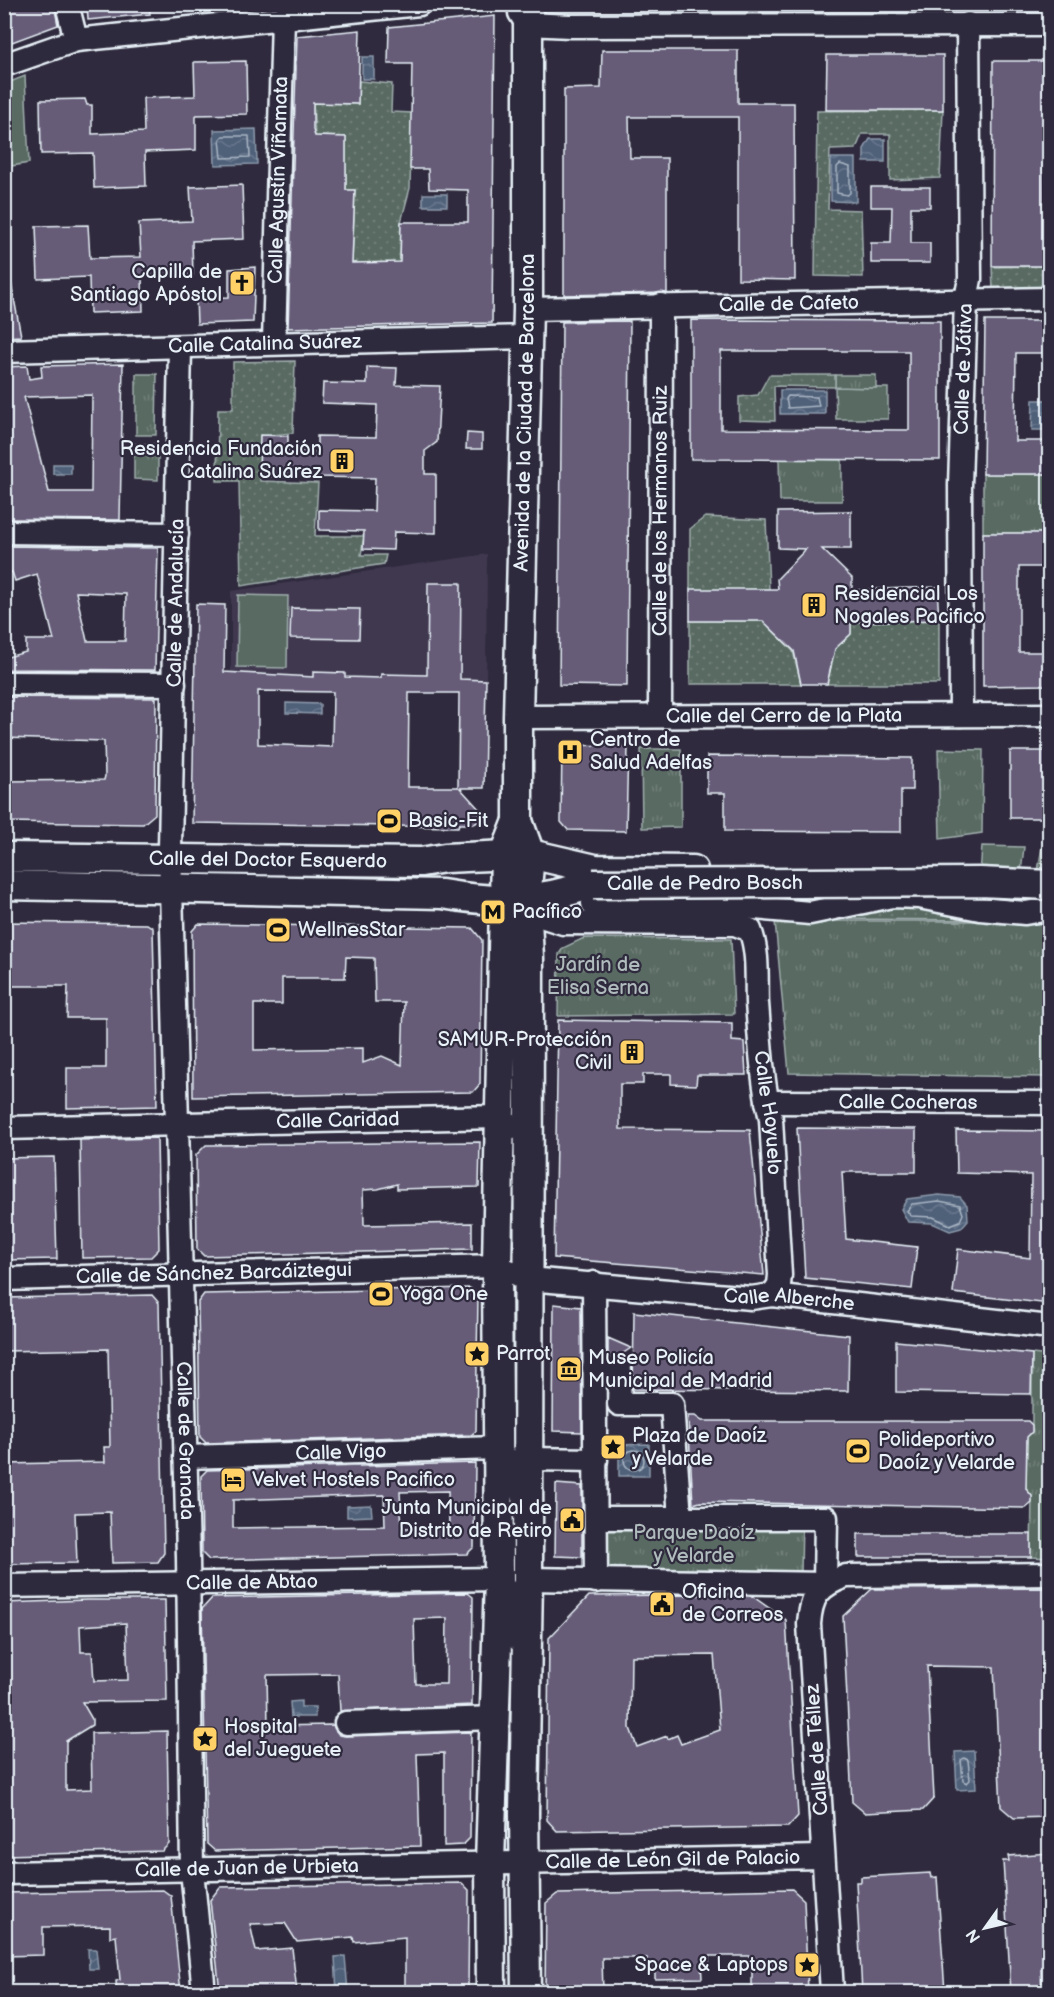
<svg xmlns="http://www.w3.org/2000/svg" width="1054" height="1997" font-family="'Balsamiq Sans',sans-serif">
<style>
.built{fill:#40394f}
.grass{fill:#596a62;stroke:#a0aead;stroke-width:1.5}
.park{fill:url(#park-tufts);stroke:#a0aead;stroke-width:1.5}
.garden{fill:url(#garden-dots);stroke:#a0aead;stroke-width:1.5}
.water{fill:url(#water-waves);stroke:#8c9aac;stroke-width:1.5}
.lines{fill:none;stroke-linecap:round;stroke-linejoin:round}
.shore{stroke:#abb7c5;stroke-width:1.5}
.building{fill:#665b78;stroke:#e8f1f8;stroke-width:1.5;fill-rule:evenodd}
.minor-casing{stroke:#e8f1f8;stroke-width:27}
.major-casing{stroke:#e8f1f8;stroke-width:33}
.minor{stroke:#2f2a3d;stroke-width:22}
.major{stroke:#2f2a3d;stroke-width:28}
.major-bridge-casing{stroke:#e8f1f8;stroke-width:33;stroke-linecap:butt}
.major-bridge{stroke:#2f2a3d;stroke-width:28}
.labels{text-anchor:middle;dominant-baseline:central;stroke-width:4.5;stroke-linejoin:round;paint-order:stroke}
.street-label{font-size:20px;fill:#e8f1f8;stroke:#2f2a3d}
.poi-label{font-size:20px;fill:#e8f1f8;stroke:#2f2a3d;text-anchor:start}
.park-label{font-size:20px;fill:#afbbbc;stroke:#2f2a3d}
</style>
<defs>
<pattern id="park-tufts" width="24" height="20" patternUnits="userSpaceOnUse" patternTransform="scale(1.5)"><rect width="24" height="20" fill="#596a62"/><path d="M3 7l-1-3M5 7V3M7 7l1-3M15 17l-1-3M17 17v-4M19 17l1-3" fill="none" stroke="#718079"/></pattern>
<pattern id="garden-dots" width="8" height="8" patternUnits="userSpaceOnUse" patternTransform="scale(1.5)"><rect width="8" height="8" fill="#596a62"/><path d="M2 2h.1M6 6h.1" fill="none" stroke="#718079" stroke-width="1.8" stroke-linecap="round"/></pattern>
<pattern id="water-waves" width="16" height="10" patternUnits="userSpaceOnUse" patternTransform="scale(1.5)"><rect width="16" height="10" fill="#4f6079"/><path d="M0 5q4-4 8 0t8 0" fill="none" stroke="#68778d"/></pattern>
</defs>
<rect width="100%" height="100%" fill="#2f2a3d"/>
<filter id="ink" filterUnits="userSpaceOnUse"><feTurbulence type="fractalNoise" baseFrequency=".0167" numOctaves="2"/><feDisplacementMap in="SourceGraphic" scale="12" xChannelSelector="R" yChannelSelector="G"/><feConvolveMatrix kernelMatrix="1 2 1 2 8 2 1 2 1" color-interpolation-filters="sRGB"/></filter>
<g filter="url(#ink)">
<path class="built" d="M487,554L486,694L231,690V591Z"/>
<path class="grass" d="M25,76L29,163L5,167V84Z
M835,387L888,388V419H836Z
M238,595L288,596L287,668L237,667Z
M982,846L1024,847L1017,906L978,905Z
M1042,847H1049V907L1032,906Z"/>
<path class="park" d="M136,374H157L156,435H136Z
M835,375H876V388L835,387Z
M134,444H158V480L134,479Z
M779,459L842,460V501H780Z
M983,474H1049V533H983Z
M641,749H681V827L642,828Z
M938,749L983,750L982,833L940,839Z
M775,921H1049V1077L789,1073Z
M584,938L731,939L734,1014L558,1016L559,954L563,948Z
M1032,1354L1049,1356V1558L1031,1557L1032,1496L1026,1489L1027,1437L1032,1432Z
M599,1512L802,1516L801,1576L599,1575Z"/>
<path class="garden" d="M359,81L392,84L391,112L412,113L410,188L401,222L400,263H352L355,190H346V137L315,136L313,103L358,104Z
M1045,103H1049V288L993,290L992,267L1044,266Z
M943,110L940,178L890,180V134H862L856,149L830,150L828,209L861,210L863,277L815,276L817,111Z
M295,361L293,433L260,436V481L318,483L315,536H364L361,555H386L384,564L241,586L239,481H217L218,409H233V362Z
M769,375H835V387L774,386L775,421L739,420V397L758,395Z
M705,517L766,520L769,589L690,591V529Z
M939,620V684H827L835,649L833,643H842L851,634V622Z
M690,621H768L769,627L793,651L801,684H690Z
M916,905L989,920L825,919L854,910Z"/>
<path class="water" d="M362,57H374V79H362Z
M256,129L257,164L215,165L214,130Z
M870,139H885V162H864V149Z
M831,158H856V202L831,201Z
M423,194H447V206H423Z
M780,390H825V414H780Z
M1033,400H1049V430H1032Z
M53,464H71V474H53Z
M286,703L320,704V714L286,713Z
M939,1195L960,1197L967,1205L968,1220L961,1228L950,1231L932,1223L908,1222L901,1209L907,1199Z
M649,1444V1476H619V1445Z
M371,1505L372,1516L347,1517V1506Z
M301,1701V1707H315V1717H291L290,1702Z
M974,1751L976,1789L957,1790L955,1752Z
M88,1949H96L98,1969H89Z
M345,1956L348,1992H337L335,1957Z"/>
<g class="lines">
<path class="shore" d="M223,136H249L250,157L222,158L220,139Z
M840,164L850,167V193L847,195L837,193V167Z
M788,396L817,397L819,406L788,408L786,399Z
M939,1201L960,1205L963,1214L960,1221L950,1225L933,1217L911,1216L907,1211L912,1204Z
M624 1460a10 10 0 1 1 20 0a10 10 0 1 1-20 0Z
M964,1758L968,1760L970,1780L967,1783L963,1781L961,1760Z"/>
</g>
<path class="building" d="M4,4H54L58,25L4,45Z
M87,4H149L150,14L88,20Z
M495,16L492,323L288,328L297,36L360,30L358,104L313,103V130L315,136L346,137V190H355L352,263L400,262L401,222H468V190L429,189L428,169H410L412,64H388L389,27Z
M602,50H738V103H794L795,280L738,279V117H629L630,158H667V293L564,295V89L601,88Z
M827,55H943V110H826Z
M246,61L247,114L196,115V150L145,152L146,186L94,188L93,153L41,154L40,100L85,99L87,105H92V134L144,132L143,98L195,96L194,62Z
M993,61H1050V103H1045L1044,266H992Z
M242,185L244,239L192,241L193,275L142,276L143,311L90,313L89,277L38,279L36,226L88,225L90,258L141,257L139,223L192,221L190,187Z
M871,187H930V207H911V243H930V263H871V243H891L892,207H871Z
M255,267L253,322L197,324L196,298L229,297V269Z
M11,282L21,336L4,337V283Z
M691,320L940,321V460L691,459ZM721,351H909V430L721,429Z
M630,321L627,686L559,685L562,322Z
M985,321H1050V353H1016L1015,441H1050V474H983Z
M123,364L120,520L4,519V367L27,366L29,379L42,377L41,366ZM92,395L91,492H49L24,397Z
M367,367L397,368L396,385L440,386L437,442L425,451V474H436V533L394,532L393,550L363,549L364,531L319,530V510L374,511L375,478L316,477V473L287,472V477L259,476L260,435L288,436V451L317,452V436L376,437L377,405L322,403L323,383L367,384Z
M467,433L482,434V449H466Z
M851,511V549H822L852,578V590L937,587L939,620L851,622V634L835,649L827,684H801L794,651L763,621H690V589H778L777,579L806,549L778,548V512Z
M983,533H1050V567H1019V652H1050V685L983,686Z
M4,546L158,548L155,670L4,669V658L26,652V640H54L37,574L15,581L12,572L4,574ZM76,592L126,594L125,641H87Z
M428,583H461L460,679L486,680L484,788H460L480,810L479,821L474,824H459L458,827L192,823L196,604L225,605L224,672L313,677V672L345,673V677L381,678V674L427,675ZM258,691L333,692L332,747L258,744ZM409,693H459L458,787H408Z
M291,608L360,609L359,639L290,638Z
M4,697L156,698L155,814L143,824L4,822V781L104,780L105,776L104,741L4,738Z
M562,745L628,746L626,831L568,830L561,822Z
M1010,751H1050V818H1010Z
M707,756L912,758V790H901V832L725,831V793H707Z
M4,922L147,924L153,928L157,1106L67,1108V1068H106V1018H67L68,986H4Z
M198,924L472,928L482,940L480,1084L473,1092L193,1097L192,931ZM346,957L374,958L375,1002H404L402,1065L382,1056L363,1063V1048L254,1050V1004H282V978H345Z
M558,1020L732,1023V1041L744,1042L746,1075H697L696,1085L671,1084V1074H643V1084H620V1129L750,1130L764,1275L554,1258Z
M797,1128L916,1129V1172H842L846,1239L917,1247L912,1289L805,1278Z
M956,1130L1050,1131V1304L953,1293L958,1249L1030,1258L1031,1175L957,1173Z
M157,1138L159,1249L151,1257L82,1258L80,1140Z
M480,1142L479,1187L397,1189V1184L378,1189L363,1190L364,1225L472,1223V1249L204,1256L197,1249L196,1155L206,1145Z
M54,1157L57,1259L4,1260V1158Z
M470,1288L478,1295L476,1431L471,1435L206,1443L200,1437L198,1302L204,1294Z
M152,1295L159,1303L164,1553L158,1562L112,1563L110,1512L75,1513L77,1563L4,1564V1464L105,1462L104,1447H110L108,1349L4,1351V1298Z
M554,1304L581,1307L582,1432L553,1431Z
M634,1312L849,1335L848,1391L633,1389Z
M608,1338L631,1348L619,1356H608Z
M896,1341L1032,1354L1031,1394L896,1392Z
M688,1416H695L702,1421H1028L1032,1425V1432L1027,1437L1026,1489L1032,1496V1503L1026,1508L700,1502L693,1504Z
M475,1463L474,1547L467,1554L209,1560L202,1553L201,1476L207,1470ZM448,1491L449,1527L402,1528L400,1492ZM384,1495L385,1526L233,1528V1500Z
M556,1484L582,1486V1557L555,1556Z
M858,1534H1031V1557H858Z
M1050,1588V1817L1014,1818L1001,1807L994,1667L927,1666L934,1798L923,1810L865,1813L852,1802L843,1616L872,1589Z
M468,1593L473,1597L472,1705L340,1711L338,1674L267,1675L268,1726L333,1725L339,1735L346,1736L471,1732L470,1838L463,1845L444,1846V1753L417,1754L420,1846L215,1851L207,1844L202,1609L212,1598ZM447,1618L446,1684H416L414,1619Z
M674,1595L752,1596L786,1620L798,1816L788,1827L557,1831L547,1820L549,1638L589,1596ZM714,1655L720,1730L681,1744L677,1735L668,1739L667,1736L637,1747L630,1728L631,1656Z
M87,1600H165L167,1701L82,1702L92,1719V1725L66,1741V1790L92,1789L91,1733L167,1731L169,1844L162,1851L4,1855V1603ZM126,1623L128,1680L94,1681L92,1652H81L80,1626Z
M1050,1853V1969H1041L1042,1992H1011L1003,1861H1009L1008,1856Z
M930,1873L931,1878L937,1877L945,1992H862L856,1882H861V1877Z
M462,1883L469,1890L468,1992H405V1937L354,1942L353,1937L297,1942L285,1923L250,1924L256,1951L292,1948L297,1992H220L210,1900L220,1887Z
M792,1889L804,1900L808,1992H752V1956H709V1962H701L702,1978L655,1979V1963H647V1958H602L603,1992H545L546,1903L557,1894Z
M163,1890L171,1896L181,1992H117L116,1981L120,1980L116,1936L110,1937V1926L43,1927V1955L4,1956V1893Z"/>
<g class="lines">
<g class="minor-casing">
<g id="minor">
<path d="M67,4L76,40"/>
<path d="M520,13L527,24L570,26L1050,25"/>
<path d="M4,65L76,40L419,4"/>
<path id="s1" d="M528,309L1050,299"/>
<path id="s2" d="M274,342L283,18"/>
<path id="s3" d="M180,347L170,848L188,1557L192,1870L204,1992"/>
<path id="s4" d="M4,351L526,337"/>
<path d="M4,532L177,534"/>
<path d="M4,683L174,684"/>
<path id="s5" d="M660,715L661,305"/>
<path id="s6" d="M961,715L960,485L966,299L970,279L968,24"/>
<path id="s7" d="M518,717L1050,715"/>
<path id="s8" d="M526,900L544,917L563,923L735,924L750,930C759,952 756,980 757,1003C760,1041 762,1082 771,1119L780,1275L779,1285L772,1295"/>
<path d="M593,904L731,906L810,913L892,896L919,897L980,909L1025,913L1050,909"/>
<path id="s9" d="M767,1102L1050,1103"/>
<path id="s10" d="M4,1128L499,1117L512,1127"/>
<path id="s11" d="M4,1279L497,1266L528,1279L751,1298L772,1295L1050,1327"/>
<path d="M594,1283L596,1581"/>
<path d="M594,1368L620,1370L619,1404H672L680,1518"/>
<path id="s12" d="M185,1457L498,1448L513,1466L524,1498"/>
<path d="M528,1459L596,1460"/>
<path d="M528,1579L825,1584L826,1518H596"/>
<path id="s13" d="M4,1586L499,1579L511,1598L519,1640"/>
<path d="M346,1723L495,1718"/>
<path id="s14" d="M4,1873L823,1857"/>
<path d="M832,1992L809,1624C811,1595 819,1586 846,1576L1050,1574"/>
</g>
</g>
<g class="major-casing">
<g id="major">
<path id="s15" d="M4,857L421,862L445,858L530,854L595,869L693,870"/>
<path d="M4,885L442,894C500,904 537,902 593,884"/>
<path d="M491,1992L490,1863L499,1579L497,1266L504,900L505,854L518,821"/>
<path id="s16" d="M526,1992L524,1813L528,1579L529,958L526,900L530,854L518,821V717L528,309V4"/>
</g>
</g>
<use href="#minor" class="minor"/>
<use href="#major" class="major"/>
<g class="major-bridge-casing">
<g id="major-bridge">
<path id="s17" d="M593,884L980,882L1050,885"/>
</g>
</g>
<use href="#major-bridge" class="major-bridge"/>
</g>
</g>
<defs>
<g id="church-square" transform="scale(1.35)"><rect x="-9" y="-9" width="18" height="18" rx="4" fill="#ffd166" stroke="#2f2a3d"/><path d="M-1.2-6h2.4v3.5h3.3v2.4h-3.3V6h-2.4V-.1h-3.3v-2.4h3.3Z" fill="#111"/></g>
<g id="building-square" transform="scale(1.35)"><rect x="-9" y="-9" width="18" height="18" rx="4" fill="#ffd166" stroke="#2f2a3d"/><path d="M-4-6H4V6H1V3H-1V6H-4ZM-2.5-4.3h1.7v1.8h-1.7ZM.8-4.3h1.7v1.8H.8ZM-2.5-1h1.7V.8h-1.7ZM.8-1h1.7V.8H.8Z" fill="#111"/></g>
<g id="hospital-square" transform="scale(1.35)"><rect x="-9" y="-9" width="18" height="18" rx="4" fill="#ffd166" stroke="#2f2a3d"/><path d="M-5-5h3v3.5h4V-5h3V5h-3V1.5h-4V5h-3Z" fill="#111"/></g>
<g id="stadium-square" transform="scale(1.35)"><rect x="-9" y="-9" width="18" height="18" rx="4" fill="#ffd166" stroke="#2f2a3d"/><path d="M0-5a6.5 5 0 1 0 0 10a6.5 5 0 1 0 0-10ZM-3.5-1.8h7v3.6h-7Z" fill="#111"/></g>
<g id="metro-square" transform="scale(1.35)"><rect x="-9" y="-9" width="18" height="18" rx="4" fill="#ffd166" stroke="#2f2a3d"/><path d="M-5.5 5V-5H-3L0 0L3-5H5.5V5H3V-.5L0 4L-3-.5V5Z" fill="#111"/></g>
<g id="sight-square" transform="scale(1.35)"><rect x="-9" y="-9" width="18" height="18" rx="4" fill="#ffd166" stroke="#2f2a3d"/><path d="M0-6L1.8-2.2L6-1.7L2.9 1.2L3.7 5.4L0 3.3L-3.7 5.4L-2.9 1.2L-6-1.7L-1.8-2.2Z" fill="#111"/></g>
<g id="museum-square" transform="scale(1.35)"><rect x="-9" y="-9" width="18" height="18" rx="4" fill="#ffd166" stroke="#2f2a3d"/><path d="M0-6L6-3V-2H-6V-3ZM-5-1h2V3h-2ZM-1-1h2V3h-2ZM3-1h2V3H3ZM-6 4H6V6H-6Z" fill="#111"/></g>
<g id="hotel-square" transform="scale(1.35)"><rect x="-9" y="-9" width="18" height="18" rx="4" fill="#ffd166" stroke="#2f2a3d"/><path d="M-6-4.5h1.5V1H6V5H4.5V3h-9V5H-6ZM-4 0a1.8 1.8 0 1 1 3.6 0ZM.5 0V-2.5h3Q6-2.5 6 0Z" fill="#111"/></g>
<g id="civic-square" transform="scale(1.35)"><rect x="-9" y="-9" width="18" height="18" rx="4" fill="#ffd166" stroke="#2f2a3d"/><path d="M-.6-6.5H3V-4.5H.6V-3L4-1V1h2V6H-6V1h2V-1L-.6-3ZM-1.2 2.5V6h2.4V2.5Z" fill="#111"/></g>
</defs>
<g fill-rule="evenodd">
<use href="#church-square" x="242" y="283"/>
<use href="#building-square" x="342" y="461"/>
<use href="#building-square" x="814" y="605"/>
<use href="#hospital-square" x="570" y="752"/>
<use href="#stadium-square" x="389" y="821"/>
<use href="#metro-square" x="493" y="912"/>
<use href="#stadium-square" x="278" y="930"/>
<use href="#building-square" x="632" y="1052"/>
<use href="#stadium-square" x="381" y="1294"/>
<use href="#sight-square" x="477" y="1354"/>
<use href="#museum-square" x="569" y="1369"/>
<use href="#sight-square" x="613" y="1447"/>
<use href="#stadium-square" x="858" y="1451"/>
<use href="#hotel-square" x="233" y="1480"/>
<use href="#civic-square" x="572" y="1520"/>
<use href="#civic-square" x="662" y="1604"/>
<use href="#sight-square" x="205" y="1739"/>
<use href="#sight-square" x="807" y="1965"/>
</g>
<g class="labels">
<g class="street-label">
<text stroke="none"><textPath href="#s2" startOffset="162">Calle Agustín Viñamata</textPath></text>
<text stroke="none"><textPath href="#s1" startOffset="261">Calle de Cafeto</textPath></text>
<text stroke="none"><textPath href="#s4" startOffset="261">Calle Catalina Suárez</textPath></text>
<text stroke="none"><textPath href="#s6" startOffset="346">Calle de Játiva</textPath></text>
<text stroke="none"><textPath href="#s16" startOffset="1582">Avenida de la Ciudad de Barcelona</textPath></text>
<text stroke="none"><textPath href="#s5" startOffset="204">Calle de los Hermanos Ruiz</textPath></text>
<text transform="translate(176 603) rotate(-89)">Calle de Andalucía</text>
<text stroke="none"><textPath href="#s7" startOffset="266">Calle del Cerro de la Plata</textPath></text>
<text stroke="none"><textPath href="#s15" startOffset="264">Calle del Doctor Esquerdo</textPath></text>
<text stroke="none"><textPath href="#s17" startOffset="112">Calle de Pedro Bosch</textPath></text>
<text stroke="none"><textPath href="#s9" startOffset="141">Calle Cocheras</textPath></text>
<text stroke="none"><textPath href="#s8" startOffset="417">Calle Hoyuelo</textPath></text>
<text stroke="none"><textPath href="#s10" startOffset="334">Calle Caridad</textPath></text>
<text stroke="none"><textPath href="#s11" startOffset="210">Calle de Sánchez Barcáiztegui</textPath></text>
<text stroke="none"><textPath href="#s11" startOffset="789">Calle Alberche</textPath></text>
<text stroke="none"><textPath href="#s3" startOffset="1094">Calle de Granada</textPath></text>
<text stroke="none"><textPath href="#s12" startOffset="156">Calle Vigo</textPath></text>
<text stroke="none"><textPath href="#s13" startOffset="248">Calle de Abtao</textPath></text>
<text transform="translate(817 1750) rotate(-94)">Calle de Téllez</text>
<text stroke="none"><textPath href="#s14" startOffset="669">Calle de León Gil de Palacio</textPath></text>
<text stroke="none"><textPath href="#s14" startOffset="243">Calle de Juan de Urbieta</textPath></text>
</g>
<g class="poi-label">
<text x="222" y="272" text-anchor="end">Capilla de<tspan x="222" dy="23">Santiago Apóstol</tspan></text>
<text x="322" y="449" text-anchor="end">Residencia Fundación<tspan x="322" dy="23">Catalina Suárez</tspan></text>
<text x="834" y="594">Residencial Los<tspan x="834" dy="23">Nogales Pacifico</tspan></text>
<text x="590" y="740">Centro de<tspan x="590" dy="23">Salud Adelfas</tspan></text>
<text x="408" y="821">Basic-Fit</text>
<text x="512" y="912">Pacífico</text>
<text x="298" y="930">WellnesStar</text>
<text x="612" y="1040" text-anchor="end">SAMUR-Protección<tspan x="612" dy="23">Civil</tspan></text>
<text x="400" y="1294">Yoga One</text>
<text x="496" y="1354">Parrot</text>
<text x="588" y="1358">Museo Policía<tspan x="588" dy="23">Municipal de Madrid</tspan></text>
<text x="632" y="1436">Plaza de Daoíz<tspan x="632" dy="23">y Velarde</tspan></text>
<text x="878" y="1440">Polideportivo<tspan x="878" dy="23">Daoíz y Velarde</tspan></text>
<text x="252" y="1480">Velvet Hostels Pacifico</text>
<text x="552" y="1508" text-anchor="end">Junta Municipal de<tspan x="552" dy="23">Distrito de Retiro</tspan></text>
<text x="682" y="1592">Oficina<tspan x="682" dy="23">de Correos</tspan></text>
<text x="224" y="1727">Hospital<tspan x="224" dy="23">del Jueguete</tspan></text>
<text x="788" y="1965" text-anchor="end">Space &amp; Laptops</text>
</g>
<g class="park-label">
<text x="598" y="965">Jardín de<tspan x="598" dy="23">Elisa Serna</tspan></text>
<text x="694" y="1533">Parque Daoíz<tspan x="694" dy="23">y Velarde</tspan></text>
</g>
</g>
<rect width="1054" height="1997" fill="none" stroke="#2f2a3d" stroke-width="24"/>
<rect x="12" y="12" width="1030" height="1973" fill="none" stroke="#e8f1f8" stroke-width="2" filter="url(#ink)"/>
<g transform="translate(985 1928) rotate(236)" stroke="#2f2a3d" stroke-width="4.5" paint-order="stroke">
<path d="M0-4.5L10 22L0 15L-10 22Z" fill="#e8f1f8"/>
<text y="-9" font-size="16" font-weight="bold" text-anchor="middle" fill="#e8f1f8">N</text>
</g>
</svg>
